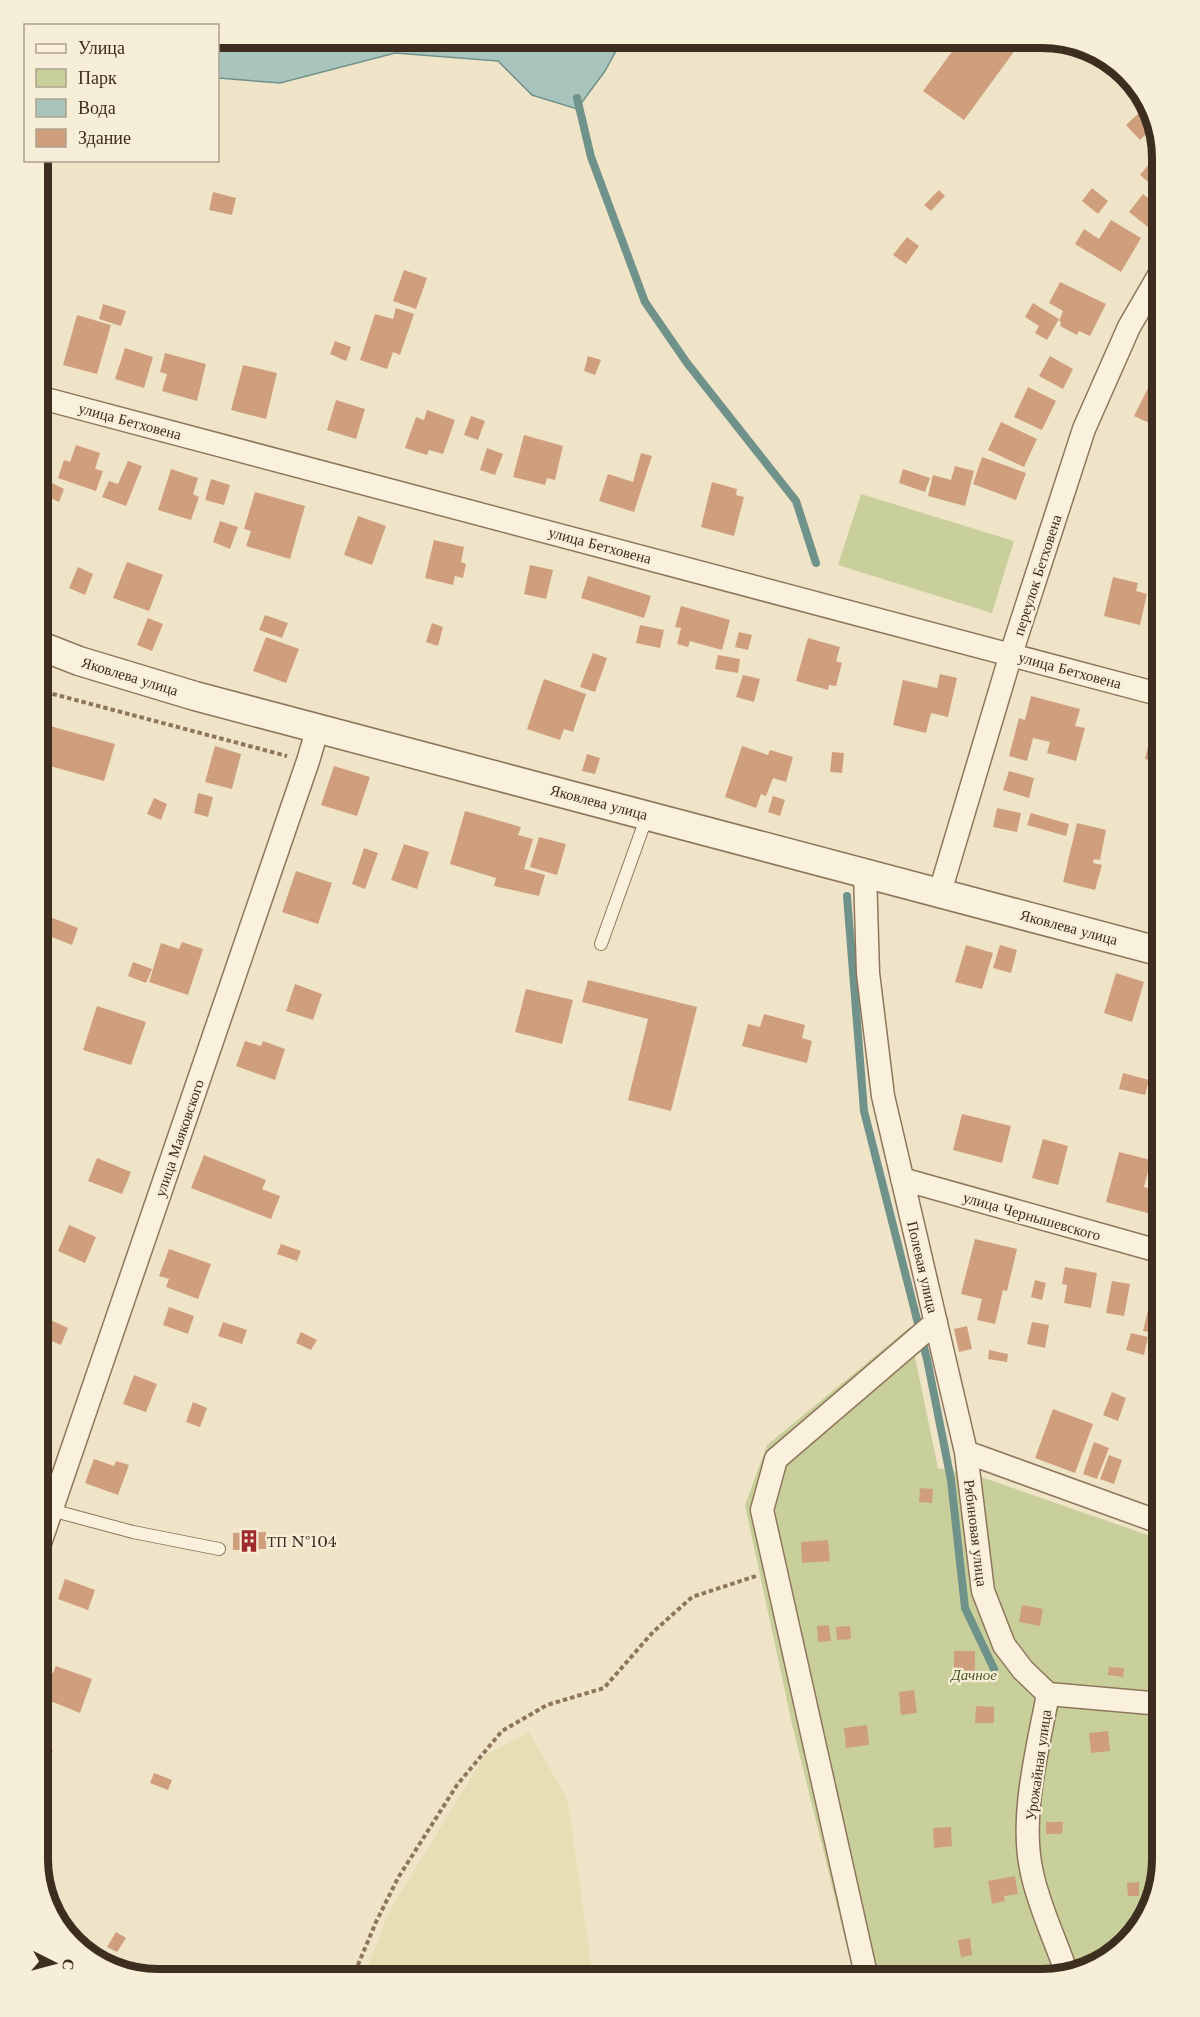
<svg xmlns="http://www.w3.org/2000/svg" width="1200" height="2017" font-family="'Libre Baskerville',serif">
<style>
.farmland{fill:#e6deb5}
.green{fill:#c9cf9b}
.water{fill:#a9c4bc;stroke:#6f938a;stroke-width:1.5}
.lines{fill:none;stroke-linecap:round;stroke-linejoin:round}
.stream{stroke:#6f938a;stroke-width:8}
.building{fill:#cf9f7d}
.service-casing{stroke:#8d765c;stroke-width:14}
.minor-casing{stroke:#8d765c;stroke-width:25}
.tertiary-casing{stroke:#8d765c;stroke-width:31}
.path{stroke:#8d765c;stroke-width:4;stroke-dasharray:4.5 3;stroke-linecap:butt}
.service{stroke:#faf1dc;stroke-width:12}
.minor{stroke:#faf1dc;stroke-width:22}
.tertiary{stroke:#faf1dc;stroke-width:28}
.labels{text-anchor:middle;dominant-baseline:central;stroke-width:4.5;stroke-linejoin:round;paint-order:stroke}
.street-label{font-size:15px;fill:#3d2e20;stroke:#f7eed8}
.poi-label{font-size:15px;fill:#3d2e20;stroke:#f7eed8;text-anchor:start}
.park-label{font-size:15px;font-style:italic;fill:#4d5a26;stroke:#f7eed8}
.rim{fill:none;stroke:#3d2e20;stroke-width:8}
</style>
<rect width="100%" height="100%" fill="#f0e4c8"/>
<path class="farmland" d="M529,1732L568,1801L593,1979H363L389,1912L485,1755Z"/>
<path class="green" d="M861,494L1014,541L992,613L838,565Z
M909,1328L938,1468L984,1478L1162,1540V1859L1142,1925L1095,1967L1042,1979H855L792,1724L745,1505L767,1445Z"/>
<path class="water" d="M218,38H623L605,71L577,109L532,95L498,61L395,53L280,83L218,78Z"/>
<g class="lines">
<path class="stream" d="M577,98L591,157L645,302L687,363L796,501L816,563
M847,896L864,1111L927,1359L951,1480L965,1608L994,1669"/>
</g>
<path class="building" d="M962,38H1024L964,120L923,91Z
M1059,41L1081,49L1073,56Z
M1141,111L1155,125L1140,140L1126,125Z
M1161,150L1162,158V194L1140,175Z
M1092,188L1108,201L1098,214L1082,201Z
M939,190L945,196L931,211L924,205Z
M213,192L236,198L232,215L209,210Z
M1143,194L1162,209L1148,227L1129,212Z
M1111,220L1141,238L1121,272L1075,244L1084,229L1099,239Z
M907,237L919,246L906,264L893,255Z
M404,270L427,278L416,309L393,301Z
M1060,282L1106,304L1090,336L1079,331L1077,335L1060,326L1061,322L1059,321L1063,311L1049,303Z
M1033,303L1059,319L1047,340L1035,333L1039,326L1025,317Z
M103,304L126,311L121,326L99,319Z
M396,308L414,314L400,355L393,352L387,369L360,360L375,314L393,319Z
M77,315L111,325L97,374L63,365Z
M335,341L351,347L346,361L330,354Z
M125,348L153,357L144,388L115,379Z
M165,353L206,364L197,401L162,391L167,374L160,372Z
M588,356L601,360L595,375L584,371Z
M1050,356L1073,369L1063,389L1039,376Z
M243,365L277,373L266,419L231,410Z
M1028,387L1056,401L1042,430L1014,417Z
M1148,388L1162,395V422L1160,428L1134,416Z
M336,400L365,409L356,439L327,430Z
M427,410L455,420L443,454L429,450L427,455L405,448L416,417L424,420Z
M471,416L485,421L478,440L464,435Z
M1001,422L1037,439L1024,467L988,450Z
M524,435L563,446L555,480L547,478L545,485L513,477Z
M76,445L100,453L95,469L103,471L96,491L58,478L64,460L70,462Z
M487,448L503,454L495,475L480,470Z
M641,453L652,456L634,512L599,501L608,474L633,482Z
M982,457L1026,473L1016,500L973,484Z
M128,461L142,466L126,506L102,497L109,481L118,484Z
M955,466L974,471L965,506L928,496L933,475L951,480Z
M171,469L198,478L193,494L199,497L191,520L158,510Z
M903,469L930,478L925,492L899,483Z
M1159,472L1162,473V487L1156,486Z
M211,479L230,485L224,505L205,500Z
M48,481L64,489L59,502L41,494Z
M712,482L737,489L736,495L744,497L734,536L701,527Z
M255,492L305,506L290,559L246,546L251,531L244,529Z
M358,516L386,526L372,565L344,555Z
M220,521L238,527L230,549L213,542Z
M434,540L464,547L461,562L466,564L463,578L455,576L453,585L425,578Z
M127,562L163,575L149,611L113,598Z
M530,565L553,570L546,599L524,594Z
M78,567L93,574L85,595L69,588Z
M588,576L651,596L644,618L581,598Z
M1113,577L1138,583L1136,591L1147,594L1140,625L1104,616Z
M681,606L730,620L722,650L690,641L688,647L677,644L681,628L675,627Z
M265,615L288,623L282,638L259,630Z
M148,618L163,624L152,651L137,645Z
M432,623L443,627L438,646L426,642Z
M640,625L664,630L660,648L636,643Z
M739,632L752,635L748,650L735,647Z
M266,637L299,649L286,683L253,671Z
M808,638L840,647L836,661L842,663L836,686L829,685L828,690L796,681Z
M593,653L607,658L595,692L580,687Z
M718,655L740,659L738,673L715,669Z
M940,674L957,678L948,717L931,713L926,733L893,725L903,680L937,688Z
M743,675L760,679L754,702L736,697Z
M544,679L586,694L573,732L564,729L560,740L527,729Z
M1031,696L1080,709L1075,726L1085,728L1076,761L1047,753L1050,742L1033,738L1027,761L1009,756L1019,718L1025,720Z
M50,726L115,744L104,781L39,763Z
M1152,731L1162,733V764L1145,759Z
M215,746L241,754L232,789L205,782Z
M742,746L768,755L770,750L793,757L786,782L773,778L766,796L761,794L756,808L725,797Z
M832,752L844,753L842,773L830,772Z
M587,754L600,758L595,774L582,771Z
M334,766L370,777L357,816L321,805Z
M1009,771L1034,778L1029,798L1003,790Z
M198,793L213,797L208,817L194,813Z
M773,796L785,800L780,816L768,812Z
M154,798L167,804L161,820L147,814Z
M997,808L1021,813L1017,832L993,827Z
M465,811L521,827L518,835L533,839L524,869L545,875L539,896L494,886L496,878L450,864Z
M1031,813L1069,824L1066,836L1027,825Z
M1077,823L1106,830L1100,860L1094,859L1093,863L1102,865L1095,890L1063,882Z
M539,837L566,844L557,875L530,867Z
M404,844L429,852L417,889L391,880Z
M364,848L378,853L365,889L352,884Z
M296,871L332,883L318,924L282,912Z
M1158,887L1162,888V905L1156,904Z
M50,917L78,928L72,945L44,934Z
M182,942L203,949L188,995L149,982L161,943L179,949Z
M966,945L993,953L982,989L955,982Z
M1000,945L1017,950L1011,973L993,968Z
M133,962L152,969L146,983L128,976Z
M1116,973L1144,982L1132,1022L1104,1013Z
M588,980L697,1007L671,1111L628,1100L648,1019L582,1002Z
M295,984L322,994L313,1020L286,1011Z
M526,989L573,1000L562,1044L515,1032Z
M97,1006L146,1022L131,1065L83,1050Z
M764,1014L805,1025L802,1038L812,1041L807,1063L742,1046L748,1024L760,1027Z
M245,1041L261,1046L263,1041L285,1049L275,1080L236,1066Z
M1123,1073L1149,1080L1145,1095L1119,1089Z
M962,1114L1011,1126L1002,1163L953,1150Z
M1043,1139L1068,1146L1058,1185L1032,1178Z
M1156,1151L1162,1153V1183L1148,1180Z
M1119,1152L1151,1160L1144,1187L1161,1192L1155,1215L1106,1202Z
M204,1155L266,1180L262,1189L280,1196L271,1219L191,1188Z
M97,1158L131,1172L122,1194L88,1181Z
M69,1225L96,1237L85,1263L58,1251Z
M975,1239L1017,1249L1007,1291L1003,1290L995,1324L977,1320L982,1299L961,1294Z
M281,1244L301,1251L297,1261L277,1254Z
M169,1249L211,1264L198,1299L166,1287L169,1279L159,1276Z
M1065,1267L1097,1273L1091,1308L1064,1303L1067,1285L1062,1284Z
M1035,1280L1046,1283L1042,1300L1031,1297Z
M1112,1281L1130,1284L1124,1316L1106,1313Z
M1159,1292L1162,1293V1341L1151,1339L1153,1333L1143,1331L1149,1306L1155,1308Z
M169,1307L194,1316L188,1334L163,1325Z
M46,1318L68,1328L61,1345L38,1335Z
M223,1322L247,1330L242,1344L218,1336Z
M1032,1322L1049,1325L1045,1348L1027,1344Z
M967,1326L972,1349L959,1352L954,1329Z
M301,1332L317,1340L311,1350L296,1343Z
M1131,1333L1148,1337L1144,1355L1126,1350Z
M989,1350L1008,1354L1007,1362L988,1359Z
M134,1375L157,1384L146,1412L123,1404Z
M1112,1392L1126,1398L1118,1421L1103,1415Z
M193,1402L207,1408L200,1427L186,1422Z
M1053,1409L1093,1424L1075,1473L1035,1458Z
M1094,1442L1109,1448L1097,1479L1083,1474Z
M1109,1455L1122,1460L1114,1484L1100,1479Z
M94,1459L114,1466L116,1461L129,1465L118,1495L85,1483Z
M920,1488L933,1489L932,1503L919,1502Z
M266,1532V1549L233,1550V1533Z
M828,1540L830,1561L802,1563L801,1542Z
M65,1579L95,1590L88,1610L58,1599Z
M1022,1605L1043,1609L1040,1626L1019,1622Z
M829,1625L831,1641L818,1642L817,1626Z
M850,1626L851,1639L837,1640L836,1627Z
M1156,1639L1162,1640V1651L1155,1650Z
M954,1651H975V1672H954Z
M56,1666L92,1679L80,1713L38,1696V1667L53,1673Z
M1109,1667L1124,1668L1123,1677L1108,1675Z
M914,1690L917,1713L901,1715L899,1692Z
M976,1706L994,1707V1723H975Z
M867,1725L869,1745L846,1748L844,1728Z
M1108,1731L1110,1751L1091,1753L1089,1733Z
M38,1746L53,1751L38,1794Z
M154,1773L172,1780L168,1790L150,1783Z
M1046,1822H1063L1062,1834H1046Z
M951,1827L952,1846L934,1848L933,1828Z
M1015,1876L1018,1894L1004,1896L1005,1901L992,1904L988,1881Z
M1139,1882V1896H1128L1127,1883Z
M116,1932L126,1938L117,1952L107,1947Z
M970,1938L972,1955L961,1957L958,1940Z
M1049,1965L1051,1977L1036,1979L1034,1967Z
M979,1969L980,1979H957V1973Z"/>
<g class="lines">
<g class="service-casing">
<path id="service" d="M601,944L647,816
M51,1510L133,1532L219,1549"/>
</g>
<g class="minor-casing">
<path id="minor" d="M38,397L1162,695
M865,872L868,973L883,1096L966,1452L1162,1523
M940,892L1011,654L1084,429L1129,327L1162,270
M902,1179L1162,1252
M966,1452L983,1591L1004,1645L1023,1670L1048,1694L1162,1704
M38,1549L308,761L318,727
M1048,1694C1038,1748 1019,1818 1032,1873C1039,1907 1056,1941 1067,1974
M867,1979L762,1510L776,1459L936,1322"/>
</g>
<g class="tertiary-casing">
<path id="tertiary" d="M38,645L79,661L195,696L1162,952"/>
</g>
<path class="path" d="M38,690L287,756
M352,1979L376,1922L398,1878L457,1785L502,1731L547,1705L604,1688L653,1632L692,1597L756,1576"/>
<use href="#service" class="service"/>
<use href="#minor" class="minor"/>
<use href="#tertiary" class="tertiary"/>
</g>
<defs>
<g id="building-bare" transform="scale(1.8)"><path d="M-4-6H4V6H1V3H-1V6H-4ZM-2.5-4.3h1.7v1.8h-1.7ZM.8-4.3h1.7v1.8H.8ZM-2.5-1h1.7V.8h-1.7ZM.8-1h1.7V.8H.8Z" fill="#9e2a2b" stroke="#f7eed8" stroke-width="2.5" paint-order="stroke"/></g>
</defs>
<g fill-rule="evenodd">
<use href="#building-bare" x="249" y="1541"/>
</g>
<g class="labels">
<g class="street-label">
<text transform="translate(130 421) rotate(15)">улица Бетховена</text>
<text transform="translate(600 545) rotate(15)">улица Бетховена</text>
<text transform="translate(1037 575) rotate(-72)">переулок Бетховена</text>
<text transform="translate(1070 670) rotate(15)">улица Бетховена</text>
<text transform="translate(130 676) rotate(17)">Яковлева улица</text>
<text transform="translate(599 802) rotate(15)">Яковлева улица</text>
<text transform="translate(1069 927) rotate(15)">Яковлева улица</text>
<text transform="translate(179 1138) rotate(-71)">улица Маяковского</text>
<text transform="translate(1032 1216) rotate(16)">улица Чернышевского</text>
<text transform="translate(923 1267) rotate(77)">Полевая улица</text>
<text transform="translate(976 1533) rotate(83)">Рябиновая улица</text>
<text transform="translate(1038 1765) rotate(-82)">Урожайная улица</text>
</g>
<g class="poi-label">
<text x="267" y="1541">ТП №104</text>
</g>
<g class="park-label">
<text x="974" y="1674">Дачное</text>
</g>
</g>
<path d="M0 0H1200V2017H0ZM158 48H1042A110 110 0 0 1 1152 158V1859A110 110 0 0 1 1042 1969H158A110 110 0 0 1 48 1859V158A110 110 0 0 1 158 48Z" fill="#f7eed8" fill-rule="evenodd"/>
<path class="rim" d="M158 48H1042A110 110 0 0 1 1152 158V1859A110 110 0 0 1 1042 1969H158A110 110 0 0 1 48 1859V158A110 110 0 0 1 158 48Z"/>
<rect x="24" y="24" width="195" height="138" fill="#f7eed8" stroke="#ada18e" stroke-width="1.5"/>
<rect x="36" y="44" width="30" height="9" fill="#faf1dc" stroke="#ada18e" stroke-width="1.5"/>
<text x="78" y="54" font-size="18" fill="#3d2e20">Улица</text>
<rect x="36" y="69" width="30" height="18" fill="#c9cf9b" stroke="#ada18e" stroke-width="1.5"/>
<text x="78" y="84" font-size="18" fill="#3d2e20">Парк</text>
<rect x="36" y="99" width="30" height="18" fill="#a9c4bc" stroke="#ada18e" stroke-width="1.5"/>
<text x="78" y="114" font-size="18" fill="#3d2e20">Вода</text>
<rect x="36" y="129" width="30" height="18" fill="#cf9f7d" stroke="#ada18e" stroke-width="1.5"/>
<text x="78" y="144" font-size="18" fill="#3d2e20">Здание</text>
<g transform="translate(54 1963) rotate(96)" stroke="#f7eed8" stroke-width="4.5" paint-order="stroke">
<path d="M0-4.5L10 22L0 15L-10 22Z" fill="#3d2e20"/>
<text y="-9" font-size="16" font-weight="bold" text-anchor="middle" fill="#3d2e20">С</text>
</g>
</svg>
